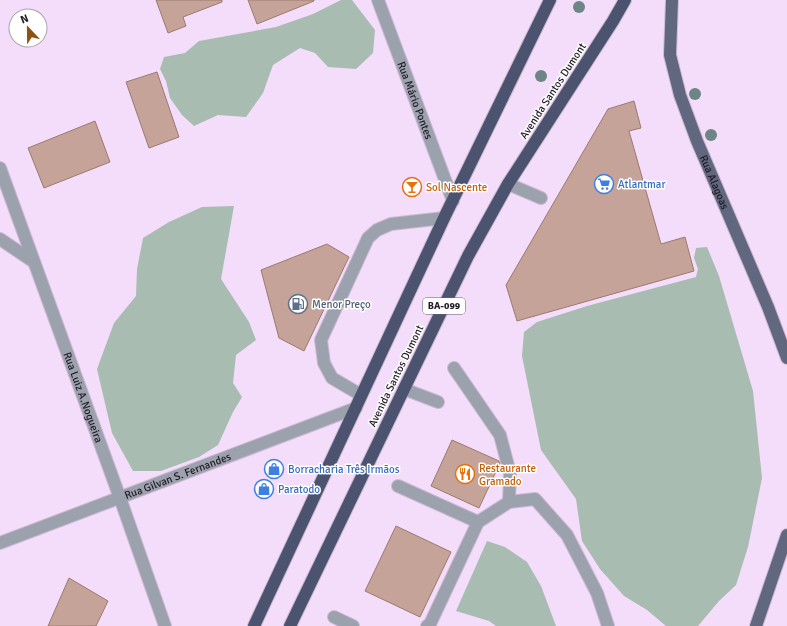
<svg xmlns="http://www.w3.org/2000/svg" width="787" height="626" font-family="Signika,sans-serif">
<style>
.green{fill:#a8bcb1}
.building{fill:#c5a399;stroke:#9c7a6f}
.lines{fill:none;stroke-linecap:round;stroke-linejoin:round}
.minor-casing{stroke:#cdbad3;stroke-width:14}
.major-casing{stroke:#cdbad3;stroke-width:14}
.highway-casing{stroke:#cdbad3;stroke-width:14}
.minor{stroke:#9ca1ae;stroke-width:12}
.major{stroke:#60677f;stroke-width:12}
.highway{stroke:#4b536e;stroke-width:12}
.tree{fill:#6d8585}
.labels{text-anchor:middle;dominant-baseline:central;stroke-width:3;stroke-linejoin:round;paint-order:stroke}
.shield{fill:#fff;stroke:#645f66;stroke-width:1}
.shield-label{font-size:10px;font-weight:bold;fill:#221a24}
.street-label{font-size:11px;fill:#221a24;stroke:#fff}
.shop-label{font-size:11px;fill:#366cbe;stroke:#fff;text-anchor:start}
.food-label{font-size:11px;fill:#c56008;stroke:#fff;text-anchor:start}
.service-label{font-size:11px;fill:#4e5e75;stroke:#fff;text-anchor:start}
</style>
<rect width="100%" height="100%" fill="#f3ddfa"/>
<path class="green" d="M341,0H352L375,30L373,53L356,69L328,67L315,53L300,48L273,65L263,93L246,117L218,115L194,126L182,115L170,98L166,81L160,69L164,57L185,53L199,41L276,27L313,14Z
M234,206L221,279L249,322L256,340L236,355L233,383L242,397L233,412L218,445L199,457L161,471H133L112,433L97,369L114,323L136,296L137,269L143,238L169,222L202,207Z
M707,247L719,276L753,391L762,478L748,547L736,585L719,601L698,626H666L647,610L624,596L600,569L582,541L576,499L541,450L522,356L524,332L537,322L587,306L696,277L698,269L694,258L696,248Z
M487,541L505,547L527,562L541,586L556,626H496L489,621L456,611Z"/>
<path class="building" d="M156,0H222V2L183,17L186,26L168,33Z
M248,0H314V1L257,24Z
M157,72L179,137L149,148L126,82Z
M634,101L641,128L629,131L661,244L685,237L694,271L517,321L506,285L608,109Z
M95,121L110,162L44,188L28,148Z
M327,244L349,257L304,351L279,338L261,270Z
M452,440L499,461L500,463L479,508L431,486Z
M396,526L451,552L420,617L365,591Z
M69,578L108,601L96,626H48Z"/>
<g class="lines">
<g class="minor-casing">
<g id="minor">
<path id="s1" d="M378,0L453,201"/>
<path id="s2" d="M0,168L120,498L165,626"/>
<path d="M508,184L541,198"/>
<path d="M0,239L34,262"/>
<path d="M454,368L500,435L510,473L509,502"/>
<path d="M404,389L438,402"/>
<path d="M361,395L332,378L324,363L321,340L368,238L377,230L391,224L444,218"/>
<path d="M398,486L478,522"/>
<path id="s3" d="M0,543L356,408"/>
<path d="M334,617L353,626"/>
<path d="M427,626L430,624L478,522L509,502L535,499L567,535L597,593L608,626"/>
</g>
</g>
<g class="major-casing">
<g id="major">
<path id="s4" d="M672,0L670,55L680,95L697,141L768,307L787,358"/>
<path d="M756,626L787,535"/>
</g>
</g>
<g class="highway-casing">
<path id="highway" d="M254,626L444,218L550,0
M290,626L468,256L508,184L613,21L625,0"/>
</g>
<use href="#minor" class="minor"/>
<use href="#major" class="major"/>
<use href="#highway" class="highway"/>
</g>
<g class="tree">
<circle cx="579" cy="7" r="6"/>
<circle cx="541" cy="76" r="6"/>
<circle cx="695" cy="94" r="6"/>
<circle cx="711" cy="135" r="6"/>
</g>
<defs>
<g id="supermarket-ring" transform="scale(1)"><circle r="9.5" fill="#fff" stroke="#3f7fe0" stroke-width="1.5"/><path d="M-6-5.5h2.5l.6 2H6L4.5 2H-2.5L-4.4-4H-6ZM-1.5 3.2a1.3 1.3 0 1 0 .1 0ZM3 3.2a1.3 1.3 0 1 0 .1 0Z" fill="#3f7fe0"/></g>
<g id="bar-ring" transform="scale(1)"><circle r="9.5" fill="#fff" stroke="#e8710a" stroke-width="1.5"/><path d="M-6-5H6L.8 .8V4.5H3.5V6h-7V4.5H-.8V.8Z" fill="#e8710a"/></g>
<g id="fuel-ring" transform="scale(1)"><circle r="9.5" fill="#fff" stroke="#5c6f8a" stroke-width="1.5"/><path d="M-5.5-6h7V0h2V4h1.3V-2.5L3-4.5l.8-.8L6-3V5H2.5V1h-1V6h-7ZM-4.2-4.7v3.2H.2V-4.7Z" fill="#5c6f8a"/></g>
<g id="shop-ring" transform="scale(1)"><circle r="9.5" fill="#fff" stroke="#3f7fe0" stroke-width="1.5"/><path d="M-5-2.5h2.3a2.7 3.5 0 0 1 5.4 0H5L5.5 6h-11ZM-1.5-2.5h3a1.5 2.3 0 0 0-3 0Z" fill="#3f7fe0"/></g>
<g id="restaurant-ring" transform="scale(1)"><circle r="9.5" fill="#fff" stroke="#e8710a" stroke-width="1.5"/><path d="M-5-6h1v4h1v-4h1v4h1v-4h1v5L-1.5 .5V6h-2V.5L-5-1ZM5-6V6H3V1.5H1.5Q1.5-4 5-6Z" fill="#e8710a"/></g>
</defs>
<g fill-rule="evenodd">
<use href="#supermarket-ring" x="604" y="184"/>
<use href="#bar-ring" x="412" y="187"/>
<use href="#fuel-ring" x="298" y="304"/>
<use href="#shop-ring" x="274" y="469"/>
<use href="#restaurant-ring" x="465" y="474"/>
<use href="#shop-ring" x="264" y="489"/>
</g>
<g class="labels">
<rect class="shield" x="423" y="298" width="42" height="16" rx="3"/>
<g class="shield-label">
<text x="444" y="306">BA-099</text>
</g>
<g class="street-label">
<text transform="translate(553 91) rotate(-57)">Avenida Santos Dumont</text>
<text stroke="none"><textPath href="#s1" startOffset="107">Rua Mário Pontes</textPath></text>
<text stroke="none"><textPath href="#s4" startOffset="190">Rua Alagoas</textPath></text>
<text transform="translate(396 376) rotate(-64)">Avenida Santos Dumont</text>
<text stroke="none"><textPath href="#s2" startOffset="244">Rua Luiz A.Nogueira</textPath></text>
<text stroke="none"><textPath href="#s3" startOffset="190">Rua Gilvan S. Fernandes</textPath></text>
</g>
<g class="shop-label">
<text x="618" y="184">Atlantmar</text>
<text x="288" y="469">Borracharia Três Irmãos</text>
<text x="278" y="489">Paratodo</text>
</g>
<g class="food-label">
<text x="426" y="187">Sol Nascente</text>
<text x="479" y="468">Restaurante<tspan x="479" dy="13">Gramado</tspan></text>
</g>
<g class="service-label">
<text x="312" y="304">Menor Preço</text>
</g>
</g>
<g transform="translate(28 28) rotate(338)"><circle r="19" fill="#ffffff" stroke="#a7a3a7"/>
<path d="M0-3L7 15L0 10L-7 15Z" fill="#8d5110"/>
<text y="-6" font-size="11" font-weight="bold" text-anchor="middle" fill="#221a24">N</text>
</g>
</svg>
